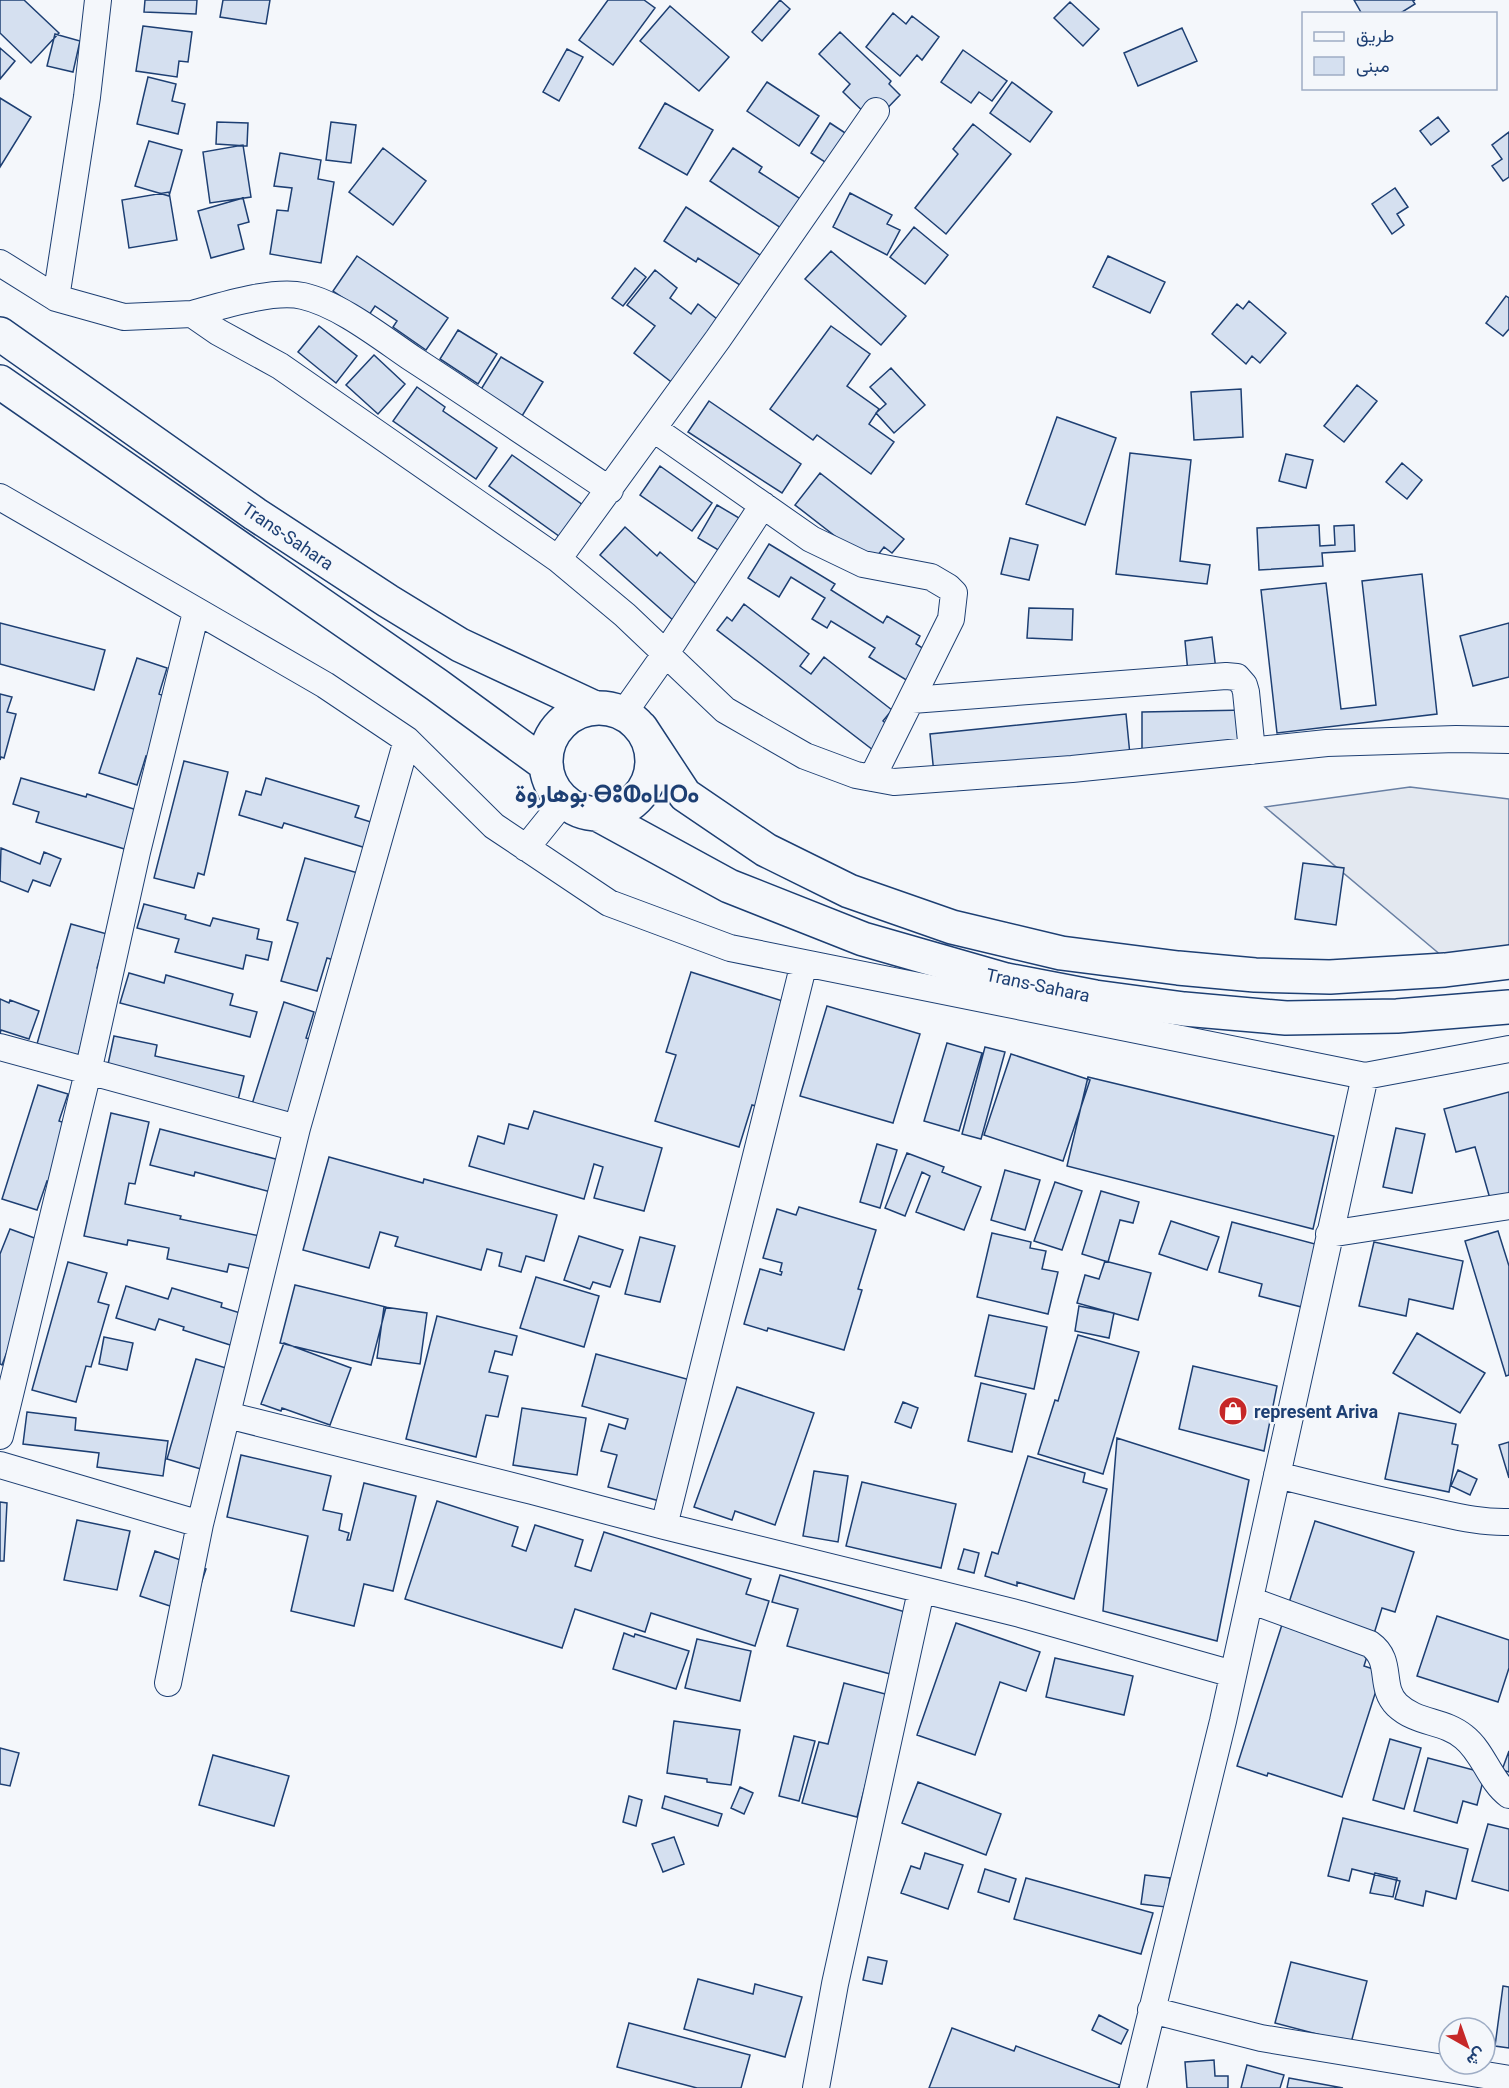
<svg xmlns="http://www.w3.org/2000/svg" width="1509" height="2088" font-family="Roboto,Vazirmatn,'Noto Sans Tifinagh',sans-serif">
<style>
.parking{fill:#e3e8f0;stroke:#687fa3;stroke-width:1.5}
.building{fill:#d5e0f0;stroke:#1d3f73;stroke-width:1.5}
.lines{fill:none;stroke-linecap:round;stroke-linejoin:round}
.minor-casing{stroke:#1d3f73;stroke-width:28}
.trunk-casing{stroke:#1d3f73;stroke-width:36}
.minor{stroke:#f4f7fb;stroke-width:26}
.trunk{stroke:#f4f7fb;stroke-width:33}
.labels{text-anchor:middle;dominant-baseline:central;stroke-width:4.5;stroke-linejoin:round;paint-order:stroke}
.street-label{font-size:18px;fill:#1d3f73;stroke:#f4f7fb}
.poi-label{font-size:18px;font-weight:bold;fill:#1d3f73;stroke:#f4f7fb;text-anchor:start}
.district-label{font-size:24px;font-weight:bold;fill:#1d3f73;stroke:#f4f7fb}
</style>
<rect width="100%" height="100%" fill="#f4f7fb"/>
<path class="parking" d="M1410,787L1509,799V948L1442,956L1265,807Z"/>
<path class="building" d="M0,0H24L59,33L31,63L0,33Z
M145,0H197L196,14L144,12Z
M223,0H270L266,24L220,17Z
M608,0H644L655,8L613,65L579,40Z
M780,0L790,9L762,41L752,32Z
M1354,0H1415L1413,1L1415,4L1399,14H1362Z
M1070,2L1099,29L1083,46L1054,18Z
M670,6L729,57L699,91L640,41Z
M893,13L906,24L912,16L939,37L922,60L917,55L900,76L866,47Z
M143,26L192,32L188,62L179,61L177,77L136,71Z
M1182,28L1197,61L1138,86L1124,53Z
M840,32L891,81L889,84L900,95L874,122L843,92L850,84L819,54Z
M55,34L80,41L73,72L47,66Z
M0,48L15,61L0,79Z
M567,49L583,57L559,101L543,92Z
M963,50L1007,81L992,101L979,92L971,103L941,82Z
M148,77L176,84L172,101L185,104L178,134L137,124Z
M767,82L819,116L799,146L747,111Z
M1012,82L1052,112L1030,142L990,113Z
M0,98L31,117L0,167Z
M665,103L713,130L687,175L639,148Z
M1438,117L1449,131L1431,145L1420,131Z
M217,122L248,123L247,146L216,144Z
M331,122L356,125L351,163L326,160Z
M830,123L862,144L842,173L811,153Z
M973,124L1011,154L946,234L915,208L958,154L953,149Z
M1509,132V177L1503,181L1492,166L1502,159L1492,145Z
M149,141L182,150L169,196L135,186Z
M243,145L251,197L210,203L203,152Z
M383,148L426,181L393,225L349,192Z
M733,148L762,167L759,172L816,209L796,238L710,181Z
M280,153L321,160L318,179L334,182L321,263L270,254L277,210L288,211L292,188L274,186Z
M1395,188L1408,207L1397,214L1404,225L1392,234L1372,204Z
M169,192L177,240L129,248L122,200Z
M850,193L892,215L887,224L900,230L887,255L833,227Z
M243,198L249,222L238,225L244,249L211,258L198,211Z
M686,207L777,266L757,296L698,258L696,262L664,241Z
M914,227L948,255L925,284L890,257Z
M831,251L906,316L881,345L805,279Z
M357,256L448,318L426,350L393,327L397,321L375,306L369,315L333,291Z
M1108,256L1165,282L1150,313L1093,287Z
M635,268L646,277L623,306L612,298Z
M655,270L677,288L670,298L691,314L698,304L731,330L683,391L634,353L655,326L627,305Z
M1506,296L1509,298V329L1503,336L1486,323Z
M1249,301L1286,333L1260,363L1252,356L1246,364L1212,334L1237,304L1243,309Z
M319,326L357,356L336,383L298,352Z
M831,326L870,354L847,386L879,409L869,424L894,442L871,474L817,435L813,440L770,409Z
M458,330L497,354L478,384L440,359Z
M374,355L405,384L378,414L346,385Z
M501,357L543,382L522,416L480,391Z
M891,368L925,405L894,433L876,413L886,404L870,387Z
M1357,385L1377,401L1344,442L1324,426Z
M417,387L445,407L443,411L497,448L476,479L393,421Z
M1241,389L1243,437L1194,440L1191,392Z
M709,401L801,464L782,493L688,432Z
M1057,417L1116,438L1085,525L1026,504Z
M1130,453L1191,460L1180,561L1210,565L1207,584L1116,574Z
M1286,454L1313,460L1306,488L1279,481Z
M512,455L593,512L570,544L489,486Z
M1402,463L1422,480L1407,499L1386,482Z
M660,466L712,503L692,531L640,495Z
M820,473L904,539L892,553L884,547L871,564L795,505Z
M717,505L756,528L737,561L698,538Z
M1319,525L1320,546L1335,545L1334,526L1354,525L1355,551L1322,553L1323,566L1259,570L1257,528Z
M625,527L657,556L660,552L712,598L684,630L600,555Z
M1010,538L1038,545L1029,580L1001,574Z
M769,544L835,584L831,590L883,623L887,616L920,636L916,644L935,656L916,686L869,657L875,648L831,621L827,628L812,619L825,598L791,577L779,597L748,578Z
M1422,574L1437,714L1277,733L1261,590L1326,583L1341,709L1376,705L1362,581Z
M744,604L809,654L800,666L811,674L824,657L892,710L883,721L891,728L873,750L717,630L727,617L732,621Z
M1029,608L1073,609L1072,640L1027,638Z
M0,623L105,650L94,690L0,664Z
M1509,623V677L1473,686L1460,636Z
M1212,637L1216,670L1188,673L1185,641Z
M137,658L167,668L159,694L175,700L156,759L146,756L137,785L99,773Z
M0,694L12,697L7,712L16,714L4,758L1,757L0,760Z
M1247,710V740L1218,741V751L1142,755V712Z
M1126,714L1130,755L934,774L930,734Z
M184,761L228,772L204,875L198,873L194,888L154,878Z
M21,778L86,797L87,794L143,812L131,851L36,822L39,812L13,804Z
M266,778L359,806L355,817L374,823L366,848L284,823L282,828L239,815L246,791L261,795Z
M1,848L40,864L44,852L61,859L50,886L33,880L28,892L0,881Z
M305,858L358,873L334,960L327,958L317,991L281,981L298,923L287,920Z
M1303,863L1344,868L1336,925L1295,919Z
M144,904L186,915L185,919L210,926L213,918L259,929L257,939L272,942L268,960L246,955L243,969L175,952L179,939L137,928Z
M71,924L107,934L97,968L107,971L86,1027L76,1063L35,1051Z
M691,972L789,1003L756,1106L752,1105L739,1147L655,1121L676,1055L666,1052Z
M129,973L164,983L166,975L233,994L230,1005L257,1012L250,1037L120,1003Z
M0,999L9,1003L10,1000L39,1011L29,1039L1,1030L0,1034Z
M284,1002L314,1012L306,1038L322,1043L285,1128L248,1117Z
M827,1006L920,1034L893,1123L800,1096Z
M114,1036L157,1045L155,1056L244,1076L238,1100L107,1069Z
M947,1043L982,1053L959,1131L924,1121Z
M985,1047L1005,1052L981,1139L962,1134Z
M1011,1054L1090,1080L1063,1161L984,1135Z
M1088,1077L1334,1136L1313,1229L1067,1166Z
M38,1085L68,1094L59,1121L74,1126L56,1184L47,1181L37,1210L2,1199Z
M1509,1092V1205L1493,1209L1475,1147L1456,1152L1444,1109Z
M534,1111L662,1148L644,1211L594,1198L603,1167L594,1164L584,1199L469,1166L478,1136L504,1144L509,1124L528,1129Z
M111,1113L149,1122L135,1184L129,1183L125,1204L181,1216L180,1219L274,1239L267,1272L229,1264L227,1272L167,1259L169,1248L128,1240L127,1245L84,1236Z
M1396,1128L1425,1134L1412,1193L1383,1187Z
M160,1129L291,1163L282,1195L195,1172L194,1176L150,1165Z
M877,1144L897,1150L880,1208L860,1202Z
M907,1153L944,1167L942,1172L981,1187L964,1230L916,1212L930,1176L922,1172L905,1216L885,1208Z
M329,1157L423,1183L424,1179L557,1215L544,1261L526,1256L521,1272L499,1266L502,1253L487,1249L481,1270L395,1246L398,1237L380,1232L369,1268L303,1250Z
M1005,1170L1040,1180L1025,1230L991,1220Z
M1055,1182L1082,1191L1062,1250L1034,1241Z
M1101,1191L1139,1202L1133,1223L1120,1220L1108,1262L1082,1254Z
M799,1207L876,1230L858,1289L862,1290L844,1350L768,1328L767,1331L744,1324L760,1269L781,1275L782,1272L780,1271L782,1263L763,1258L777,1209L796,1215Z
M1171,1221L1219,1237L1207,1270L1159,1254Z
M1232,1222L1330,1248L1313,1310L1259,1296L1262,1284L1219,1272Z
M10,1229L48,1243L2,1365L0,1364V1254Z
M1498,1231L1509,1266V1375L1506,1376L1465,1241Z
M992,1233L1031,1242L1030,1248L1046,1251L1042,1269L1058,1272L1048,1314L977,1297Z
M579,1236L623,1250L610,1287L593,1282L590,1289L564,1280Z
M640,1237L675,1246L660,1302L625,1294Z
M1374,1242L1463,1261L1453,1309L1409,1299L1406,1316L1359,1306Z
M1105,1261L1151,1273L1138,1320L1077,1303L1085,1275L1099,1279Z
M68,1262L107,1273L98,1302L109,1305L91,1367L86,1366L76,1402L32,1390Z
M536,1277L599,1296L584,1347L520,1328Z
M295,1285L386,1307L371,1365L280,1343Z
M126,1286L168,1299L172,1288L222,1303L221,1307L256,1318L246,1350L183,1330L184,1327L159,1319L155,1330L116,1318Z
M1079,1306L1114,1313L1109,1338L1075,1331Z
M384,1307L427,1313L420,1364L377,1358Z
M989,1315L1047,1327L1034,1389L975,1376Z
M437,1316L517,1336L512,1355L495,1351L489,1372L508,1376L498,1417L486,1415L476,1457L406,1439Z
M1417,1333L1485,1373L1460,1413L1393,1373Z
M1078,1335L1139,1352L1103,1474L1038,1454L1055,1400L1058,1401Z
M104,1337L133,1343L127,1370L99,1364Z
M284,1343L351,1368L330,1425L282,1408L281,1411L261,1404Z
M596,1354L701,1383L667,1503L608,1487L617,1455L601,1451L609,1424L625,1429L628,1419L582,1406Z
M196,1359L236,1371L211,1472L167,1459Z
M1193,1366L1277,1386L1264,1451L1179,1429Z
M981,1383L1026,1394L1012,1452L968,1441Z
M737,1387L814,1413L775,1525L735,1511L732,1520L694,1507Z
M903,1402L918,1408L911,1428L895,1422Z
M522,1408L586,1418L577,1475L513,1465Z
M27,1412L76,1418L75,1430L168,1441L163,1476L97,1467L99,1453L23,1444Z
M1399,1413L1456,1424L1452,1444L1458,1445L1449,1492L1385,1479Z
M1117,1438L1249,1480L1217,1641L1103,1611Z
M1509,1442V1478L1499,1445Z
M241,1455L331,1476L323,1510L342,1514L339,1530L349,1533L347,1540H350L364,1483L416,1496L393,1591L364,1584L354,1626L291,1611L308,1536L227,1517Z
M1028,1456L1085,1473L1083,1482L1107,1489L1074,1599L1017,1582V1586L985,1576L992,1552L998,1554Z
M1458,1470L1477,1479L1470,1495L1451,1486Z
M814,1471L848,1476L838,1542L803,1536Z
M862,1482L956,1504L941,1568L846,1546Z
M437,1501L518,1527L512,1546L526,1551L535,1525L583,1540L575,1566L591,1571L604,1532L751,1579L746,1594L769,1601L755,1646L651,1613L645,1632L575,1609L562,1648L405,1599Z
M0,1502L7,1503L4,1561H0Z
M77,1520L130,1531L117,1590L64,1580Z
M1315,1521L1414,1552L1395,1612L1382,1608L1364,1666L1382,1672L1342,1797L1268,1773L1267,1776L1237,1766Z
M964,1549L979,1553L974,1573L958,1569Z
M155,1551L206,1569L191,1613L140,1596Z
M780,1575L912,1614L894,1675L787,1646L798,1609L772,1602Z
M1437,1616L1509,1640V1668L1498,1702L1417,1676Z
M956,1623L1040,1652L1026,1691L1000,1682L975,1755L917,1735Z
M624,1633L634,1637L635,1634L689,1651L676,1689L613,1669Z
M697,1639L751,1651L740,1701L685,1688Z
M1055,1658L1133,1676L1124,1715L1046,1697Z
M844,1683L889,1695L857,1817L802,1803L819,1742L828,1744Z
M674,1721L740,1730L731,1785L707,1782V1779L667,1773Z
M794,1736L815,1741L799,1801L779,1796Z
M1390,1739L1421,1748L1404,1809L1373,1800Z
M0,1748L19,1753L10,1786L0,1784Z
M1509,1751V1772L1502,1770Z
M213,1755L289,1776L274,1826L199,1805Z
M1428,1758L1485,1773L1477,1805L1463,1801L1457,1823L1414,1811Z
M918,1782L1001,1814L986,1855L902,1823Z
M740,1787L753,1793L744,1814L731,1808Z
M629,1796L642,1800L636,1826L623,1822Z
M665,1796L722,1814L718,1826L662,1808Z
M1343,1818L1468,1849L1456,1899L1426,1891L1423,1906L1395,1899L1400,1881L1352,1869L1349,1881L1328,1876Z
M1488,1824L1509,1829V1891L1472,1881Z
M674,1837L684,1864L663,1872L652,1844Z
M925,1853L963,1865L948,1909L901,1893L911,1866L920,1869Z
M985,1869L1016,1879L1009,1902L978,1892Z
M1375,1873L1397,1878L1393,1897L1370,1893Z
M1145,1875L1170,1878L1166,1907L1141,1904Z
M1026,1878L1153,1913L1141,1954L1014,1919Z
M868,1957L887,1961L882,1984L863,1980Z
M1291,1962L1367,1981L1351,2043L1275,2023Z
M698,1979L753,1994L755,1984L802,1997L785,2057L684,2029Z
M1503,1986L1509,1987V2048L1495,2046Z
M1099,2015L1128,2030L1121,2044L1092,2030Z
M629,2023L750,2055L741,2088H697L617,2067Z
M952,2028L1014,2051L1016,2046L1120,2085L1118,2088H929Z
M1214,2060L1215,2076H1228V2088H1187L1185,2062Z
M1247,2065L1284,2075L1280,2088H1241Z
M1289,2078L1343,2088H1287Z"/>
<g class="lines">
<g class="minor-casing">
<path id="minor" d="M0,263L56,298L124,317L192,314L218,332L280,366L558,559L625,615L725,710L805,756L856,775L894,782L1072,769L1327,743L1456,739L1509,740
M56,298L87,97L98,0
M192,314C221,306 274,289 303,296C339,304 382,338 413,359C479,402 544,446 610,490
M654,429L811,539L863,564L931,577L948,587L954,593L951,619L872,778
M0,497L325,685L407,740L494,826L609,903L730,948L1365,1076L1223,1721L1133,2088
M558,559L718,339L876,111
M912,700L1226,676L1237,677L1244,685L1246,692L1252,751
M623,714L666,653L763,505
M526,848L563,802
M0,1047L297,1128
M1365,1076L1509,1049
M1329,1234L1509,1206
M227,1415L532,1491L664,1526L1020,1614L1233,1674
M0,1436L88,1072L137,852L196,612
M0,1465L200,1524
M1277,1475C1325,1487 1373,1499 1422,1509C1451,1515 1479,1523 1509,1522
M664,1526L804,963
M1250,1600L1370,1644C1394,1661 1378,1686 1397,1705C1417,1724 1444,1720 1464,1737C1484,1753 1489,1780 1509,1795
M168,1683L200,1524L297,1128L407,740
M1151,2010L1261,2038L1509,2079
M816,2088L835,1984L921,1591"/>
</g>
<g class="trunk-casing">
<path id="trunk" d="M0,334L255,514L388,601L460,645L595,708
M0,382L437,685L545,764
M546 761a53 53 0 1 1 106 0a53 53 0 1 1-106 0Z
M641,728L685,795L766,850L849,891L952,927L1061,953L1178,968L1255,975L1330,977L1445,970L1509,962
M599,815L729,886L863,939L1006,980L1095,997L1184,1009L1286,1018L1397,1016L1509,1007"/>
</g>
<use href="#minor" class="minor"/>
<use href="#trunk" class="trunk"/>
</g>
<defs>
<g id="shop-disc" transform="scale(1.5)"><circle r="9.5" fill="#c62828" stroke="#f4f7fb"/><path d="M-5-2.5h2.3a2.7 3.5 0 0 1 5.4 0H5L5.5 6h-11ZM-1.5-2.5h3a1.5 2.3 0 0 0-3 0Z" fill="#fff"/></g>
</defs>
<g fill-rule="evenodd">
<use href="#shop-disc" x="1233" y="1411"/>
</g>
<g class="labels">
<g class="street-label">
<text transform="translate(288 536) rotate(34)">Trans-Sahara</text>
<text transform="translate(1038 985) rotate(12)">Trans-Sahara</text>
</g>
<g class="poi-label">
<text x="1254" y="1411">represent Ariva</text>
</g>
<g class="district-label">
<text x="607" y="794">بوهاروة ⴱⵓⵀⴰⵡⵔⴰ</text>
</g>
</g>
<rect x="1302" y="12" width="195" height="78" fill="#f4f7fb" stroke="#9eadc5" stroke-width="1.5"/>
<rect x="1314" y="32" width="30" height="9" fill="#f4f7fb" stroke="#9eadc5" stroke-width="1.5"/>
<text x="1356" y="42" font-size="18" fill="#1d3f73">طريق</text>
<rect x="1314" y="57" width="30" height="18" fill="#d5e0f0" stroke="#9eadc5" stroke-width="1.5"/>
<text x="1356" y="72" font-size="18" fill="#1d3f73">مبنى</text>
<g transform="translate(1467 2046) rotate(140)"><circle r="28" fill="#f4f7fb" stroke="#9eadc5" stroke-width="1.5"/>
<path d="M0-4.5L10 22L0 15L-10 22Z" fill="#c62828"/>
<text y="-9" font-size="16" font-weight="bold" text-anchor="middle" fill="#1d3f73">ش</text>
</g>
</svg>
